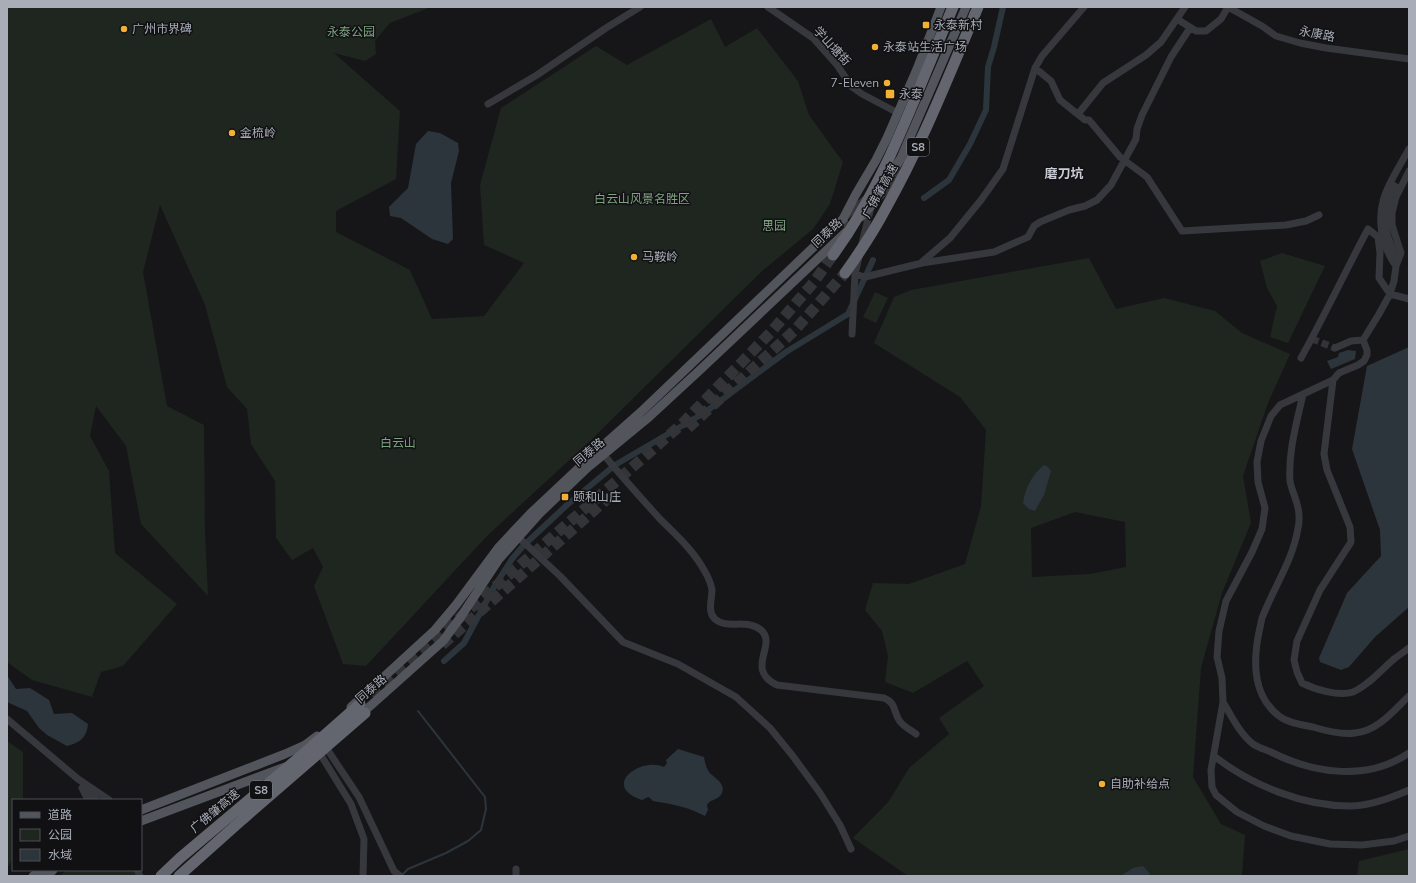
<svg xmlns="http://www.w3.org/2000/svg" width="1416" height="883" font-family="'Nunito Sans','Noto Sans SC',sans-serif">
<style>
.green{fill:#1e261f;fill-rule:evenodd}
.water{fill:#2c353c}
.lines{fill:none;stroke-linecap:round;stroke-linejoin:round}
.stream{stroke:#2c353c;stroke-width:2}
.canal{stroke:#2c353c;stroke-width:6}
.minor-tunnel{stroke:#333438;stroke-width:7;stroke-dasharray:7 3.5;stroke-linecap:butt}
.highway-tunnel{stroke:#333438;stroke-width:11;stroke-dasharray:11 5.5;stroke-linecap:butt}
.minor{stroke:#37383d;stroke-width:7}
.major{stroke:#53555c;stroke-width:9}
.highway{stroke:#63666e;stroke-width:11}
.highway-bridge{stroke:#63666e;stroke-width:11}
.poi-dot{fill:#f2b134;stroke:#111113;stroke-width:1.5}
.labels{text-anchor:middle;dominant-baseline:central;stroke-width:3;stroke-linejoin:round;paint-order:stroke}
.shield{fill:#111113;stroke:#7b7e86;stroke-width:1}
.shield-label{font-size:11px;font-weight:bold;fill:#a8adb8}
.poi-label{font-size:12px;fill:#a8adb8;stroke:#111113;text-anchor:start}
.park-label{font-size:12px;fill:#7fa381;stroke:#111113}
.street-label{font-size:12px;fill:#a8adb8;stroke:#111113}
.neighbourhood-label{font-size:13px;font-weight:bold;fill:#c9ccd4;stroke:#111113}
</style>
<rect width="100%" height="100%" fill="#161618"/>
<path class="green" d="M7,7H431L390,23L375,41L376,54L365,61L334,53L400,111L396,179L336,211V232L410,270L432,319L484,316L524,263L484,245L480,185L501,108L596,46L627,65L711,19L725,47L757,28L798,81L809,115L843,162L830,204L813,229L761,272L591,440L487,536L366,666L343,664L314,586L323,567L313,548L292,560L276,538L275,481L251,444L247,409L227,387L205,305L160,205L143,272L167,406L204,425L205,530L208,596L141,524L126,446L96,406L90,436L109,471L115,553L177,604L123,666L101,672L92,697L32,680L7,662Z
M1282,253L1325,266L1288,343L1270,337L1277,306L1267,288L1260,261Z
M1089,258L1116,309L1164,298L1215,311L1242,333L1290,354L1268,403L1243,476L1251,523L1222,593L1201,668L1193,777L1221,824L1245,835L1242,876H1149L1150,874L1133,868L1120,876H908L853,838L889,801L909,768L949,734L939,718L984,686L967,661L913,693L885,682L888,656L882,631L865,610L873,583L909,584L965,564L981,506L986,430L960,397L874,343L894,297L911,290ZM1075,512L1125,522L1126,567L1090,574L1032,577L1031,528Z
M875,292L888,298L876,323L863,317Z
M7,741L23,752V800H13V857L7,869Z
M1409,849V876H1357L1359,861Z
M67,870H137L140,876H59Z"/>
<path class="water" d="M428,131L440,133L458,143L459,151L451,183L453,239L448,244L432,239L401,218L390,216L389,207L408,188L416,144Z
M1409,347V607L1375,637L1349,667L1341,670L1320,662L1319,658L1347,593L1381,556L1380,530L1352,449L1367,366Z
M1348,350L1356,351L1355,359L1331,369L1327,361L1338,357L1339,353Z
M1044,465L1048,467L1051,471L1044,495L1035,511L1029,509L1023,503C1025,488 1032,475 1044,465Z
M7,675L16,689L30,688L49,700L54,714L72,713L88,724C87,738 79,743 67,746L47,735L39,728L27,711L7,702Z
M678,749L704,757C705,763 706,767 709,772C714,778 726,783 722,793C719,800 710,799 707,805L708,810L705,816C688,807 672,804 653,801L650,798L648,797L642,800C600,786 641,756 664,767L667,763L666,760Z
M1143,866L1150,874L1149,876H1120L1133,868Z"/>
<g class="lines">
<path class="stream" d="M402,875L408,869L446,853L468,841L481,830L486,809L485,797L418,711"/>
<path class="canal" d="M924,198L949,180L970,144L986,110L988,67L994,47L1003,7
M444,661L464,643L494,587L512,559L523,546L567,505L615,465L704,413L786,352L848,314L873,260"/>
<path class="minor-tunnel" d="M1312,339L1335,348"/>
<path class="highway-tunnel" d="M688,428L795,330L845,273
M442,645L616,491
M371,695L683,423L771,332L814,282L833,255"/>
<path class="minor" d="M768,7L813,38L837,65L852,87L862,94L898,113
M1228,7L1262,26L1276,36L1300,43L1326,48L1409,59
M1177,19L1196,31H1206L1221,19L1228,7
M1035,68L1051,81L1060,100L1085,120H1089L1120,157L1147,177L1182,231L1286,225L1306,221L1319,215
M488,104L537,75L606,28L640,7
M1078,114L1103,83L1146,55L1161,42L1185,7
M1395,186C1387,201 1382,220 1388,237C1391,246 1395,254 1396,264
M881,196L900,174
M849,229L843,219L864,200
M862,243L871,207
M922,262L950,238L981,200L1003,169L1035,68L1042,56L1084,7
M1396,266C1390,258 1387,251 1384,242C1373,202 1391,182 1409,149
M855,274L865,277L873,275L922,263L994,252L1028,237L1034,226L1040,222L1069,210L1085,206L1097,200L1111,185L1136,139L1137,129L1142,115L1171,57L1190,28
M852,334L855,274L859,257
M1363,340L1367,350V355L1364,361L1358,365L1339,373L1333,380L1280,405L1271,416L1261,441L1257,462L1258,482L1265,508L1262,529L1252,552L1226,601L1219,631L1217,657L1222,678L1223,702L1211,770L1212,787L1216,795L1237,812L1264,826L1291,836L1330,844L1362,845L1394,841L1409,836
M1335,348L1351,341L1363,340L1379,314L1390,294L1394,281L1396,266L1401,253L1392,225V213L1396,197L1409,171
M1301,358C1325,315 1345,272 1368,229L1378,237L1380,253L1379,278L1390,294L1409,299
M1333,380L1324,454L1327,470L1350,527L1351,542L1320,590L1297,641L1294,660L1297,672L1302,683C1314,689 1339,697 1353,692C1369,685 1381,670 1394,659C1399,655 1404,652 1409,648
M1303,394C1297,422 1288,451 1290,481C1291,488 1295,496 1297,504C1299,510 1300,521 1298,528C1293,560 1274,587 1262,618C1261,622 1260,628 1259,632C1253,661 1253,696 1279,716C1288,723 1302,725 1313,727C1326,731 1342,735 1355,733C1378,731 1394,710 1409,696
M604,455C622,477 641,498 660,519C676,535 693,550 704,570C707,575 711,584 712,590C712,599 707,612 715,619C727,630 747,618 761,630C778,645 744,669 777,685L884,698C896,703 893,710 899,720C902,726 911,730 916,734
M518,537L560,576L623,642L678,664L736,697L770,728L792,755L820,793L840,825L851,849
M1223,702C1232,717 1240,734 1253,744C1259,748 1267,750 1273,753C1315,774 1368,781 1409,753
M7,719L78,779L109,800
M325,746L359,797L394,871L400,876
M319,752L351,804L364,839L363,876
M1214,756C1251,785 1302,806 1350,806C1370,806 1391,798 1409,790
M85,786L96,800
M82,788L88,800
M516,869V876
M137,870L140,876"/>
<path class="major" d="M861,217L871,206L901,158L966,7
M351,707L435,630L456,605L499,547L530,514L599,449L643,410L843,219L856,194L876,160L887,138L917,69L941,7
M359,716L443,641L460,618L499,559L539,514L587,468L649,417L701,369L846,232
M141,810L285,754L305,745L317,736
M141,821L285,767
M33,876L41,870
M46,876L53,870"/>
<path class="highway" d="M975,14L978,7
M945,26L953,7
M179,876L244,818"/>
<path class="highway-bridge" d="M833,255C883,187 912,104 945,26
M845,273C860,252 874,231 886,208C921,146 947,80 975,14
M244,818L365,713
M161,876L180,858L301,756L360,704"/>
</g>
<g class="poi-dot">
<rect x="922" y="21" width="8" height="8" rx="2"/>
<circle cx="124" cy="29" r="4"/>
<circle cx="875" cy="47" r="4"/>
<circle cx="887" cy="83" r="4"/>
<rect x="885" y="89" width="10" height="10" rx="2"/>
<circle cx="232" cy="133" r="4"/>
<circle cx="634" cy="257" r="4"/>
<rect x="561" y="493" width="8" height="8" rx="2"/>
<circle cx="1102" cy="784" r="4"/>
</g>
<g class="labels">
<g class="shield">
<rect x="907" y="138" width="22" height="18" rx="3"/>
<rect x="250" y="781" width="22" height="18" rx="3"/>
</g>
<g class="shield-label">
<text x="918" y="147">S8</text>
<text x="261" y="790">S8</text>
</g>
<g class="poi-label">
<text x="934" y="25">永泰新村</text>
<text x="132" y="29">广州市界碑</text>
<text x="883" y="47">永泰站生活广场</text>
<text x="879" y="83" text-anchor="end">7-Eleven</text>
<text x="899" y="94">永泰</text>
<text x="240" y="133">金梳岭</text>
<text x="642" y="257">马鞍岭</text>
<text x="573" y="497">颐和山庄</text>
<text x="1110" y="784">自助补给点</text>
</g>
<g class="park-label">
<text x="351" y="32">永泰公园</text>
<text x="642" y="199">白云山风景名胜区</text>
<text x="774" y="226">思园</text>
<text x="398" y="443">白云山</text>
</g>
<g class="street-label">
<text transform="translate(1317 34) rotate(11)">永康路</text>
<text transform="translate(832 46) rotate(47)">学山塘街</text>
<text transform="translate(880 191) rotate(-61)">广佛肇高速</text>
<text transform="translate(827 233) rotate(-43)">同泰路</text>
<text transform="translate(589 452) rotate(-40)">同泰路</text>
<text transform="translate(371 689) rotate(-41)">同泰路</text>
<text transform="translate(215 811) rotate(-40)">广佛肇高速</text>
</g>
<g class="neighbourhood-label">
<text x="1064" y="174">磨刀坑</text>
</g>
</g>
<rect width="1416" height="883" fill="none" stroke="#a8adb8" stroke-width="16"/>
<rect x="12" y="799" width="130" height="72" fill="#111113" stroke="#4d4f55"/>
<rect x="20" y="812" width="20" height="6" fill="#53555c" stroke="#4d4f55"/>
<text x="48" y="819" font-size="12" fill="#a8adb8">道路</text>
<rect x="20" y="829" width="20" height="12" fill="#1e261f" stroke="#4d4f55"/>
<text x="48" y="839" font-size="12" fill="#a8adb8">公园</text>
<rect x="20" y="849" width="20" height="12" fill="#2c353c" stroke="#4d4f55"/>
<text x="48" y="859" font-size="12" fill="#a8adb8">水域</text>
</svg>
